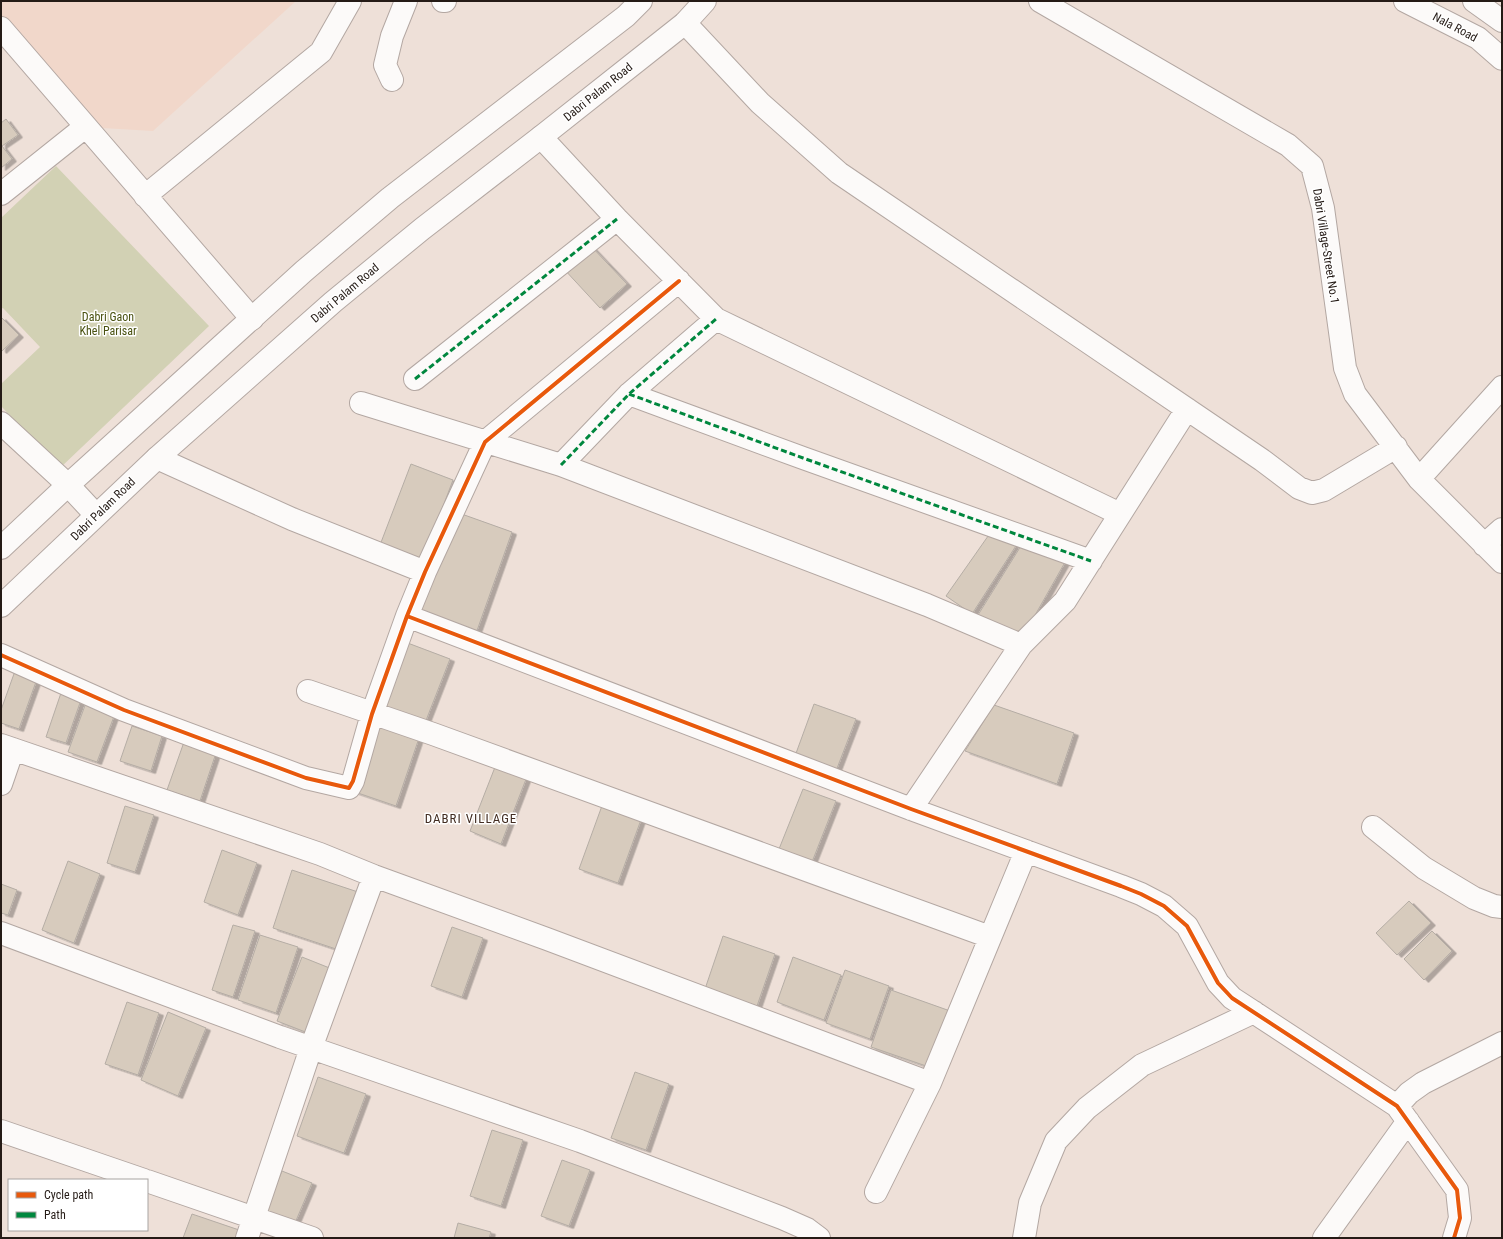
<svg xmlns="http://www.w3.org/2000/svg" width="1503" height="1239" font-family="'Roboto Condensed',sans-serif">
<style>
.built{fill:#f1d7ca}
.green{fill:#d2d1b4}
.building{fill:#d7cbbd;stroke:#b5ada5;filter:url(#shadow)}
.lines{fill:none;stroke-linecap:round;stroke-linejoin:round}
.minor-casing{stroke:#b3a7a2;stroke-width:24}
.major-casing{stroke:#b3a7a2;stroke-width:24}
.minor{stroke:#fcfaf9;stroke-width:22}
.major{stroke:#fcfaf9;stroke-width:22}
.quiet{stroke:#00873e;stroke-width:3;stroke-dasharray:6 3;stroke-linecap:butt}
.cycleway-casing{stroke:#fff;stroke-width:6}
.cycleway{stroke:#e8590c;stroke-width:4}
.labels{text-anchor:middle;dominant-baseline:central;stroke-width:3;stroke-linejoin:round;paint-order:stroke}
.street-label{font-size:12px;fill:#251b16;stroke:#fff}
.park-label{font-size:12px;fill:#4a5211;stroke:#fff}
.neighbourhood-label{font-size:13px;letter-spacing:1px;fill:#422d22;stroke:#fff}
</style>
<defs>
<filter id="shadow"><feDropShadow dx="4.5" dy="2.5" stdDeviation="0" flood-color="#0004"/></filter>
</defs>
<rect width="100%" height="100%" fill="#eee0d8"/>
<path class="built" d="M1,1H296L153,131L85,127L1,17Z"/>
<path class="green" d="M56,166L209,326L60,468L1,406V384L40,347L3,308L1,309V218Z"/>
<path class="building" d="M6,119L18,135L2,146L12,159L1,168V123Z
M589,244L627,284L600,308L563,268Z
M1,317L19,335L2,351L1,350Z
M411,464L453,480L422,562L380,545Z
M456,512L512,532L474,639L418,619Z
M993,529L1021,538L972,614L946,596Z
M1024,541L1068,557L1021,640L978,615Z
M405,642L450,659L425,723L381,706Z
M15,671L37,679L19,729L1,723V710Z
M62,690L82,697L66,743L46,737Z
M87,700L116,711L97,762L68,752Z
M814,704L856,719L836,771L795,756Z
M994,705L1074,733L1057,784L965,751Z
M375,723L419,738L396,806L352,791Z
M132,726L162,736L151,771L120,761Z
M184,742L216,753L200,801L167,790Z
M497,762L528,774L501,844L470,831Z
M803,789L836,801L812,862L779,849Z
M603,803L642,817L618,883L579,869Z
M125,806L154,815L135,872L107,863Z
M222,850L257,863L238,915L204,902Z
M68,861L100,874L74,943L42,930Z
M292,870L358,892L339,950L273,928Z
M1,884L17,890L8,915L1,913Z
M1409,901L1431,923L1397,955L1376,933Z
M233,925L255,931L233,997L212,990Z
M452,927L483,938L462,997L431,986Z
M1432,931L1452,951L1424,980L1404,959Z
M260,935L298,947L276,1013L238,1000Z
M723,936L775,954L757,1006L705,989Z
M302,957L332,969L308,1033L277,1021Z
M793,957L841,975L824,1020L777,1002Z
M845,970L889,986L870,1039L826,1023Z
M891,990L953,1012L932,1068L871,1047Z
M127,1002L159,1013L138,1075L105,1064Z
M168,1012L206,1028L178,1096L141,1080Z
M635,1072L669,1084L646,1150L611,1138Z
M318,1077L366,1094L344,1153L297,1136Z
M492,1130L523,1140L501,1206L470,1196Z
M562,1160L590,1170L569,1226L541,1216Z
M282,1171L312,1183L295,1223L266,1211Z
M192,1214L245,1232L243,1238H183Z
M458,1223L491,1232L489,1238H454Z"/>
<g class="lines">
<g class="minor-casing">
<path id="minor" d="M443,1H445
M1040,1L1288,145L1312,166L1323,208L1345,368L1355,394L1419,479L1502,562
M1405,1L1478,38L1502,59
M1474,1L1502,21
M685,23L760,103L839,173L1262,460L1299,488L1312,493L1324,490L1396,447
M1,28L252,319
M392,80L385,65L392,36L406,1
M541,137L617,219L716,319L1120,514
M1,194L85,127
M145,196L321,52L350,1
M415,379L617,219
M629,394L803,458L1091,561
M361,403L561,465L927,605L1021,645
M1,423L68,485L96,515
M157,458L292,519L425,572
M561,465L629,394L716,319
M1419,479L1502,387
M1484,545L1502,529
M407,616L911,809L1121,886L1141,894L1164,906L1187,926L1218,983L1232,998L1397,1106L1457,1190L1460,1218L1454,1238
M1,655L124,710L306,778L349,788L353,781L372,714L407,616L425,572L485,442L679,281
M308,691L433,734L990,937
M1,745L320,854L374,876L547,939L930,1083
M1,784L13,749
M911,809L1021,645L1065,601L1187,409
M1373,827L1424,868L1474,898L1494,906L1502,907
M1,933L280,1037L580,1141L782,1218L807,1229L819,1238
M1397,1106L1409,1093L1423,1083L1502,1043
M1,1131L144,1180
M147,1181L312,1238
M876,1192L930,1083L1026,851
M247,1238L311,1048L374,876
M1024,1238L1030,1203L1056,1141L1087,1108L1142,1065L1254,1012
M1324,1238L1408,1121"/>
</g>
<g class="major-casing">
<path id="major" d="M1,548L68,485L304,271L390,198L626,16L641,1
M1,606L157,458L333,302L422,229L541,137L685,23L705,1"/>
</g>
<use href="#minor" class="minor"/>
<use href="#major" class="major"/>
<path class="quiet" d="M415,379L617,219
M629,394L803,458L1091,561
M561,465L629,394L716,319"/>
<g class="cycleway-casing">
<path id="cycleway" d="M407,616L911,809L1121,886L1141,894L1164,906L1187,926L1218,983L1232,998L1397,1106L1457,1190L1460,1218L1454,1238
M1,655L124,710L306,778L349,788L353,781L372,714L407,616L425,572L485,442L679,281"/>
</g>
<use href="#cycleway" class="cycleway"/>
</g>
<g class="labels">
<g class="street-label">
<text transform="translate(1455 27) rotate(28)">Nala Road</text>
<text transform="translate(598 92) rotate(-39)">Dabri Palam Road</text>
<text transform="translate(1326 246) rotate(81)">Dabri Village-Street No.1</text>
<text transform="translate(345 293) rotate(-40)">Dabri Palam Road</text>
<text transform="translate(103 509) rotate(-44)">Dabri Palam Road</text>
</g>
<g class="park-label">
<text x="108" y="317">Dabri Gaon<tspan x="108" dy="14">Khel Parisar</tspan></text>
</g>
<g class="neighbourhood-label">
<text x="471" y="818">DABRI VILLAGE</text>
</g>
</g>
<rect width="1503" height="1239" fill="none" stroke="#251b16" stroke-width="4"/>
<rect x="8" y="1179" width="140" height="52" fill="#ffffff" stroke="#a8a4a2"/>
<rect x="16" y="1192" width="20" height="6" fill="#e8590c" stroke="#a8a4a2"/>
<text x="44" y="1199" font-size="12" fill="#251b16">Cycle path</text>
<rect x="16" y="1212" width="20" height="6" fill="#00873e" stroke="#a8a4a2"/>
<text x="44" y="1219" font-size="12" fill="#251b16">Path</text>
</svg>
